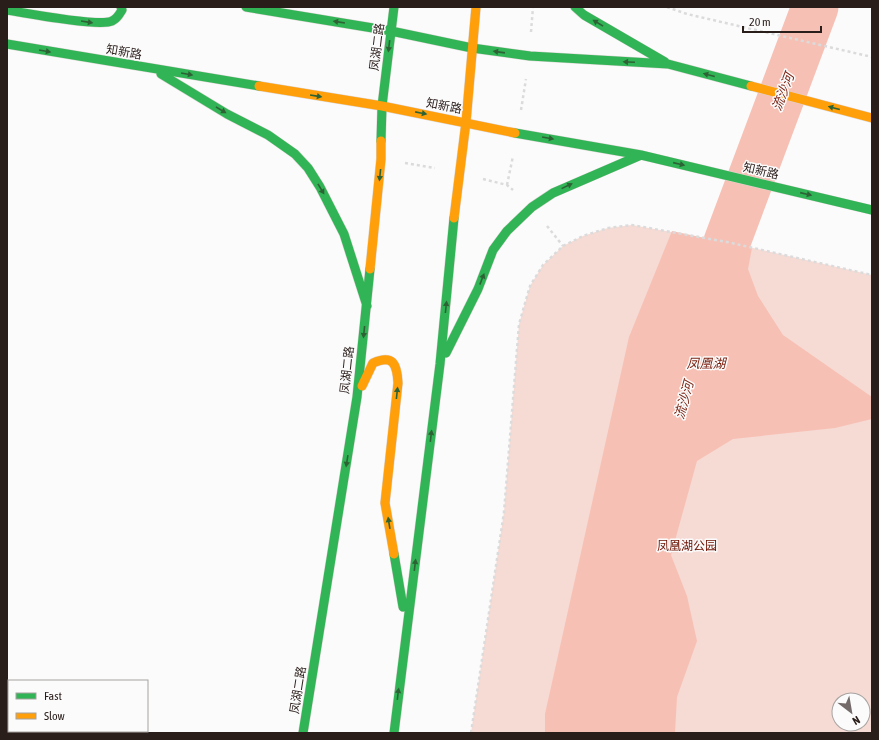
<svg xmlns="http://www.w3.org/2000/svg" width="879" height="740" font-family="'Asap Condensed','Noto Sans SC',sans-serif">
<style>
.green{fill:#f6dad4;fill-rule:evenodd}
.water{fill:#f7c0b4}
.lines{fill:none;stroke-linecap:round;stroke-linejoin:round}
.river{stroke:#f7c0b4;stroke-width:47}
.fast-casing{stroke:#ddd5d4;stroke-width:10}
.slow-casing{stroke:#ddd5d4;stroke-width:10}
.path{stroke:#dcdbdb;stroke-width:2.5;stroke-dasharray:3 3;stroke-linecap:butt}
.fast{stroke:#30b455;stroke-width:9}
.slow{stroke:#ff9f0a;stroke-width:9}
.oneway{fill:#2d6235}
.labels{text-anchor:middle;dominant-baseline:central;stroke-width:3;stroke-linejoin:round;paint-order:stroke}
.street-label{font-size:12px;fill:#2a1e1b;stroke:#fbfbfb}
.park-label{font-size:12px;fill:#6b1001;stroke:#fbfbfb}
.water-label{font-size:13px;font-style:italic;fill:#771e0d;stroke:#fbfbfb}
</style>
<rect width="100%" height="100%" fill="#fbfbfb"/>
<path class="green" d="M632,225L727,242L872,275V733H471L504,512L519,324L530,286L543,265L563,246L583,236L608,228ZM839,700H863V724H839Z"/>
<path class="water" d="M672,231L752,248L748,269L758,296L783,335L872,397V419L835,428L733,439L697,461L671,555L687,596L697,641L677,697L675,733H545V714L629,337Z"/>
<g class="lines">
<path class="river" d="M710,304L727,242L815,7"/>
<g class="fast-casing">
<path id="fast" d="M246,7L391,31L472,48L530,56L668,64L751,86
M575,7L584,15L665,62
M7,10C25,13 100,27 112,21C117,19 119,15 122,10L121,7
M7,44L259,86
M161,74L227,114L268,135L295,154L308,168L320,187L344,234L367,306
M515,133L641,155L872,210
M381,141L382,106L394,7
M446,353L478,289L493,250L507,231L532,207L553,193L641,155
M394,554L403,607
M303,733L357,397L370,269
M394,733L440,364L454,218"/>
</g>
<g class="slow-casing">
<path id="slow" d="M259,86L382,106L515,133
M751,86L872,118
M454,218L466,122L476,7
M370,269L381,159V141
M362,386L373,363C393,354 397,364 398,383L385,503L394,554"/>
</g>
<path class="path" d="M667,7L687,14L872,57
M531,32L533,7
M521,110L526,79
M405,163L435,168
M483,179L507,185L513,190
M507,185L513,156
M547,226L563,246
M471,733L504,512L519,324L530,286L543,265L563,246L583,236L608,228L632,225L727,242L872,275"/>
<use href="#fast" class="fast"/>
<use href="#slow" class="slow"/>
</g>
<defs><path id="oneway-solid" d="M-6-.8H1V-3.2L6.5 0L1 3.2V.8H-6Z"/></defs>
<g class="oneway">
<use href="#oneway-solid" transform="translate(87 22) rotate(9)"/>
<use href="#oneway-solid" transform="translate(339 22) rotate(-171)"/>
<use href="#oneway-solid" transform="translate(598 23) rotate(-149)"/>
<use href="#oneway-solid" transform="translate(389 46) rotate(97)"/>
<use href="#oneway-solid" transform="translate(45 51) rotate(10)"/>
<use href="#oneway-solid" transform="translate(499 52) rotate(-172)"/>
<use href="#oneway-solid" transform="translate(629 62) rotate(-177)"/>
<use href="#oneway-solid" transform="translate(187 74) rotate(10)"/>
<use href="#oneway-solid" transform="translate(709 75) rotate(-165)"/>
<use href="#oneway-solid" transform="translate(316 96) rotate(9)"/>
<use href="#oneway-solid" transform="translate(834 108) rotate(-165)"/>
<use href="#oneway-solid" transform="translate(221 110) rotate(31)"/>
<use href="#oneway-solid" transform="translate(421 113) rotate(11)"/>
<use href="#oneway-solid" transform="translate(548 138) rotate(10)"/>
<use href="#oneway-solid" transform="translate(679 164) rotate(13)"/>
<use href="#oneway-solid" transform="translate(380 175) rotate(96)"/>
<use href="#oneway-solid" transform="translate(567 186) rotate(-26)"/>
<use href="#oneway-solid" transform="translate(321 189) rotate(59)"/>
<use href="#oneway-solid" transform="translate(806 194) rotate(13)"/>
<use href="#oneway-solid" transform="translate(482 279) rotate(-69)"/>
<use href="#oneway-solid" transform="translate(446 307) rotate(-84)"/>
<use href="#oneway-solid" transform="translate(364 332) rotate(96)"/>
<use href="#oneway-solid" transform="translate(397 393) rotate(-84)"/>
<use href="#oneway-solid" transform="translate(431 436) rotate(-83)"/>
<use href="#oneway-solid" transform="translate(347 461) rotate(99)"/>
<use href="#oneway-solid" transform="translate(389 523) rotate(-99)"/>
<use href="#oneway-solid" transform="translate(415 565) rotate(-83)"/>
<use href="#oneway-solid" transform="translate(398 694) rotate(-83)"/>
</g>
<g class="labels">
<g class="street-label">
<text transform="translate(377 47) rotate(-83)">凤湖二路</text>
<text transform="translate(124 52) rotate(10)">知新路</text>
<text transform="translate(444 106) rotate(11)">知新路</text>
<text transform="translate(761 171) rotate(13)">知新路</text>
<text transform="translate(347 370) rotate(-84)">凤湖二路</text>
<text transform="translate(298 690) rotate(-81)">凤湖二路</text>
</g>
<g class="park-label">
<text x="687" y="546">凤凰湖公园</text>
</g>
<g class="water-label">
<text transform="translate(783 92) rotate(-69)">流沙河</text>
<text x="706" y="363">凤凰湖</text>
<text transform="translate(684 400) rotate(-75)">流沙河</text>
</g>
</g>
<rect width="879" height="740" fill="none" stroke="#2a1e1b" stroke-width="16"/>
<rect x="8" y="680" width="140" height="52" fill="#fbfbfb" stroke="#a7a3a1"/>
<rect x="16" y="693" width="20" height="6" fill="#30b455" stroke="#a7a3a1"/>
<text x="44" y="700" font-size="12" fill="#2a1e1b">Fast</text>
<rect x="16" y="713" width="20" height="6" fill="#ff9f0a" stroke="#a7a3a1"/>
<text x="44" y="720" font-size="12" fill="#2a1e1b">Slow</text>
<g transform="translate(851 712) rotate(149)"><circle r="19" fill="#fbfbfb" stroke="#a7a3a1"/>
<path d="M0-3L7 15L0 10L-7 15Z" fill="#736b69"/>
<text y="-6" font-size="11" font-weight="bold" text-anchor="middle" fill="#2a1e1b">N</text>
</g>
<path d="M743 26v6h78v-6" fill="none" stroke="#2a1e1b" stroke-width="2"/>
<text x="749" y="26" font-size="12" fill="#2a1e1b" stroke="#fbfbfb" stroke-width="3" paint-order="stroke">20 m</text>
</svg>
